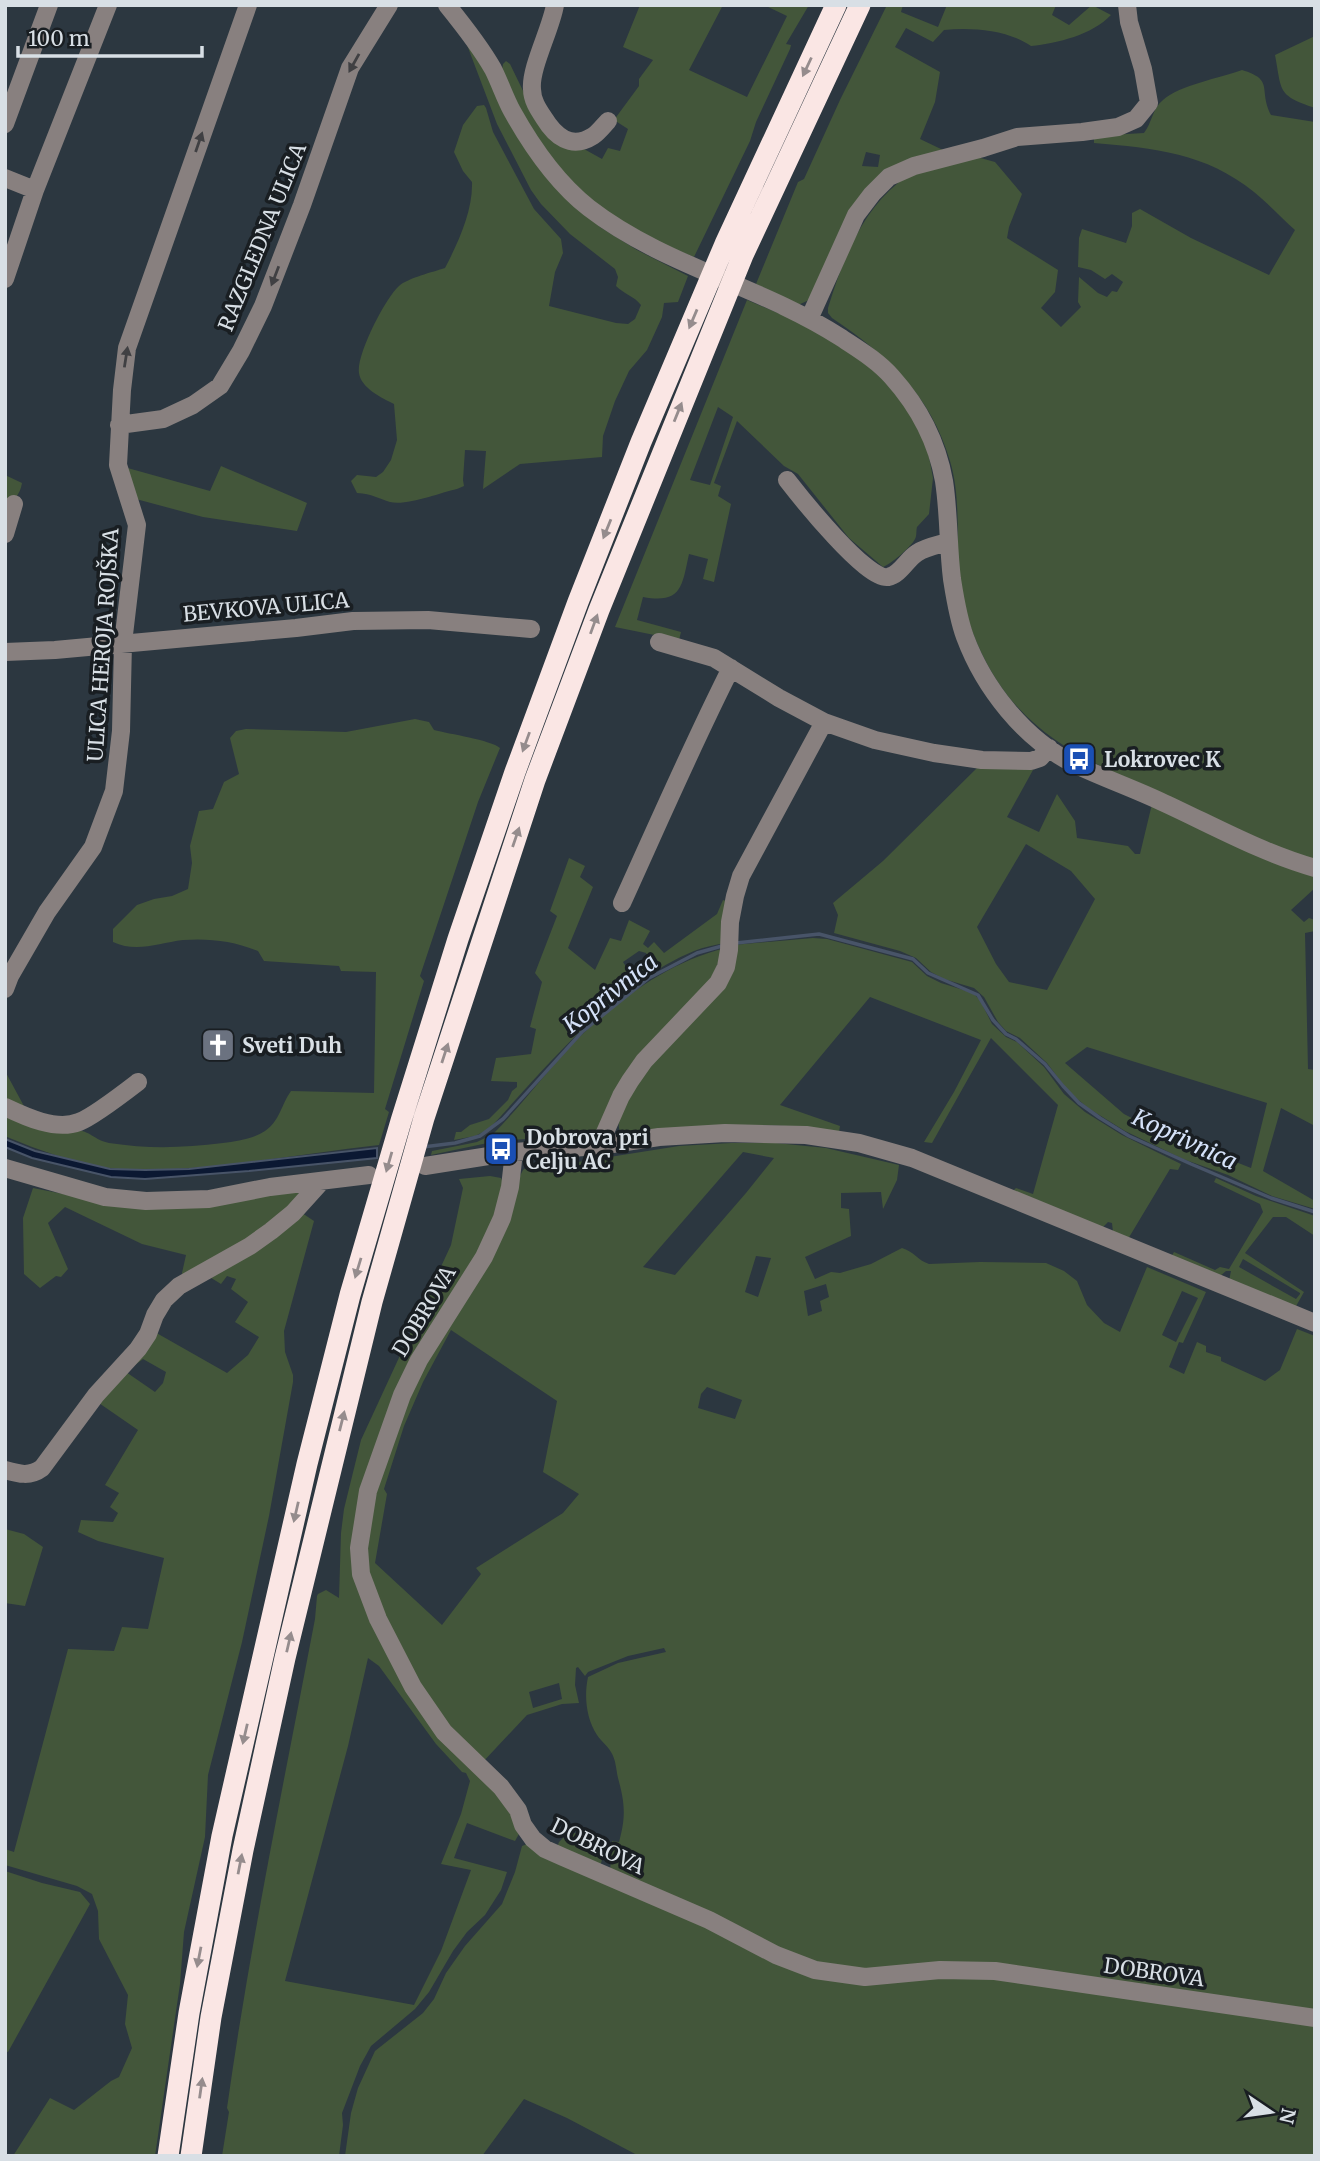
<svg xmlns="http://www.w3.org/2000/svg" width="1320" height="2161" font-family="Merriweather,serif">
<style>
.green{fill:#43563a;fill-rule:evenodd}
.water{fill:#0b1832;stroke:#485468;stroke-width:2}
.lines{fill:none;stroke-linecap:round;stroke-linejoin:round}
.stream{stroke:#485468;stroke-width:3.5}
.minor{stroke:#88807f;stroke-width:18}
.highway{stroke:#fae6e4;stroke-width:21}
.oneway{fill:#404043}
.oneway2{fill:#958c8d}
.labels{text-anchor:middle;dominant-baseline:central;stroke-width:7;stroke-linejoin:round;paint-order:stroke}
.street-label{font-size:21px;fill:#d8dfe5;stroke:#191e22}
.poi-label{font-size:21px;font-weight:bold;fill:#d8dfe5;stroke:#191e22;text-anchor:start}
.water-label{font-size:23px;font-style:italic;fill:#d5e2f9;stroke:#191e22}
</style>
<rect width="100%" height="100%" fill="#2c3740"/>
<path class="green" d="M640,5H723L689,70L747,97L787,16L764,5H809L786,44L791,45L790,49L756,122L750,141L694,257L662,244L624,225L576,190L525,122L502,70L503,64L506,61L510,64L527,99L575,144L602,159L608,148L620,151L628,129L614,120L639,86V79L653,60L623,47Z
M887,5H903L901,12L938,27L947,5H1056L1052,15L1069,25L1092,5L1111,15C1092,35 1058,43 1031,46C1008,30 972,27 944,30L933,42L906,28L895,47L940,72L935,102L920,139L943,150L885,173L814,293L807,301L798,305L756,284L798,182L804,179L840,100ZM866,152L880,155L878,167L862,166Z
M1315,36V108C1277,95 1282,92 1275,55Z
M464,37L555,187L600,227L637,250L688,276L678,302L664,303L662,317L647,350L629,371L615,401L603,436L602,457L520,464L483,489L486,451L465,450L463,480L464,486L457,489C439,493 407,506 390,502C377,498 373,494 357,493L351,481L357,475L376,477L383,472L391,460L397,440L394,404C382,398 361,388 359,373C356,355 386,297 399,286C408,278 433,272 445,268C458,243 473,211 472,182L463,171L454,152L463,125L477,106L484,105L486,108L493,132L534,209L561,239L563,253L555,272L549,306L616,323L628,324L635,319L641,305C634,296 624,294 616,286L618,277L615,269L570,234L541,204L531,190L497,124Z
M1242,70C1275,80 1258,89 1271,115L1315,122V861L1299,857C1252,835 1206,814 1159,793C1102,766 1056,751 1013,702C987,672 964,622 960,582C955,542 962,501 950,461C931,395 887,355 832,318L828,313V308C842,262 860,214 898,183L899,179L977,157L995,162L1022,194L1009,227L1007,238L1058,270L1055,292L1041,308L1061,327L1081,307L1078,302L1079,277L1098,293L1107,297L1112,291L1117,292L1123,282L1112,274L1105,279L1091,270L1078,267L1079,238L1082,229L1126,243L1132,226V213L1140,209L1191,238L1269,275L1295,230C1281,218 1269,204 1254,192C1206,153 1154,148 1094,143V136L1144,133C1152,123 1152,109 1163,100C1180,85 1220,78 1242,70Z
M747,300L804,324L852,354L879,375L904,404L926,441L933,478L929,514L917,527C916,530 917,536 915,539C911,547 891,564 883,567L849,538L798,474L784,466L737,421L714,483L721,486L718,496L731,504L714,582L703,579L708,559L689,554C682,586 682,604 643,597L637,620L681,632L679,640L615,627ZM718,407L733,417L710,485L690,480Z
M221,466L307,503L297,531L203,517L136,499L124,467L210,491Z
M5,475L22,483C20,497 10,502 5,515Z
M415,719L429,722L434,730C449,734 491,740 500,748L478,802L420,976L424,981L385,1109L389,1112L379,1145C293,1154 205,1174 118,1169C82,1166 38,1150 5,1136V1115L74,1130C90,1130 94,1140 109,1143C149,1149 182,1148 223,1143C236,1141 253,1139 265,1131C280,1121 281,1105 291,1091L374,1093L376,972L341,971L339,966L264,961L258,951C234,941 209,938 183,940C159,943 136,953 113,942V929L137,905L154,899L172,896L188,889L192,863L190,846L199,811L213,809L224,782L239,774L230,738L236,731L246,729L346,732Z
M981,764L1029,767L1033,770L1007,817L1039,832L1057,794L1075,821L1077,838L1128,846L1135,854H1140L1152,804L1315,873V888L1291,910L1304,922L1309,918L1315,920V931L1305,933L1308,1069L1315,1070V1126L1281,1108L1263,1171L1315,1201V1209L1272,1196L1228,1175L1183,1159L1125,1131L1088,1108L1068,1091L1047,1063L1020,1038L1006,1031L998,1022L984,997L974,988L944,979L931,972L916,958L900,951L834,933L838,915L833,903L883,861ZM1026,844L1071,871L1095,899L1047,990L1009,982L996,964L977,927ZM1087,1047L1267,1103L1251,1168L1153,1129L1124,1114L1065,1063Z
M569,858L585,866L580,877L593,887L568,948L595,970L610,938L621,941L629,920L650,931L643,944L648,948L654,942L664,953L717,914L723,900L726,901L725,943C715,945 704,947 694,951C612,985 548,1065 489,1129L475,1136L454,1140L456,1132H461L470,1125L489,1119L508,1100L512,1091L517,1087V1082L491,1081L496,1058L531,1054L536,1029L530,1027L542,982L535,973L557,916L550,911ZM639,951L646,953L651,962L631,974L623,962Z
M813,938L827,939L912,962L927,976L941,983L973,993L980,1000L992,1024L1006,1037L1017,1042L1044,1067L1064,1094L1085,1112L1122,1135L1181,1164L1178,1170L1170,1169L1128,1239L1113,1232L1112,1223L1108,1222L1102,1228L1013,1191L1016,1188L1033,1194L1058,1105L991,1038L932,1143L924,1142L954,1092L981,1040L870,997L780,1105L840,1126L839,1132C766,1119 695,1127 622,1135C600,1103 692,1025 710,1000C720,987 727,961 733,945Z
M725,948L710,981L600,1129L584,1135L497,1141L431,1155L432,1151L477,1142L493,1134C527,1100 555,1059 591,1026C630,991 674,961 725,948Z
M5,1071L25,1108L5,1099Z
M731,1143H776L826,1148L899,1165L897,1180L883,1209L881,1192L841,1193V1208L849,1209L851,1236L805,1257L815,1279L831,1272L840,1273L871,1264L902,1248C915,1252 917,1260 929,1264L980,1262L1046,1263L1064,1271L1077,1281L1087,1305L1104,1323L1120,1332L1147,1267L1206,1292L1183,1343L1179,1342L1169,1367L1184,1374L1197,1342L1206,1346V1352L1221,1357V1361L1265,1381L1280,1370L1297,1329L1315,1336V2156H639L567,2118L524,2099L482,2156H345L351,2113L358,2088L375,2051L423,2013L434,1999L446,1973L465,1946L502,1904L515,1872L522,1846L532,1842L556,1850L559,1842L569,1832L600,1838L604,1852L600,1867L610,1873L612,1841L619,1842C626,1817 625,1803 618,1778C616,1769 616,1760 611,1752C607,1745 601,1741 597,1735C586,1718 584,1696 588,1677L618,1663L666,1652L664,1648L628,1656L588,1672L585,1676L578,1667L576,1668L575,1685L579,1703L562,1704L527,1715L481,1764L437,1719L368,1585L365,1525L400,1413L523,1170C534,1161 545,1163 559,1165L679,1146ZM743,1152L774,1158L746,1193L675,1275L643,1267ZM756,1256L771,1258L758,1297L745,1292ZM826,1284L829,1297L820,1301L822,1311L808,1316L804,1291ZM1182,1291L1198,1298L1176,1342L1162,1335ZM451,1330L557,1401L543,1472L579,1494L563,1513L476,1568L481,1574L442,1625L375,1563L387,1494L384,1489L404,1426L423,1382ZM707,1387L742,1400L735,1419L698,1408L701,1394ZM559,1683L562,1699L533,1708L529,1692Z
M490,1176L501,1178L504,1185L495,1222L420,1350L355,1518L379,1633L504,1797L519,1834L515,1841L467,1823L454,1858L507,1872L501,1890L485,1915L467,1932L453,1951L429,1992L415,2009L371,2046L360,2066L342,2113L343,2125L339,2156H222L229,2112L227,2108C250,1944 284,1782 315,1619L317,1596L318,1594L326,1590L339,1598L341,1533L344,1509L361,1440L451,1245L463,1188L459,1179ZM368,1658L379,1666L436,1744L462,1772L466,1773L470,1781L461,1814L441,1864L471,1870L441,1951L414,2005L285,1981L348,1746Z
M1216,1178L1256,1196L1315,1216V1236L1286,1217H1273L1245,1253L1304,1292L1295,1308L1229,1281L1231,1271H1226L1219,1277L1171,1257L1174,1252L1215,1270L1220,1267L1229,1269L1263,1212L1260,1204L1214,1182ZM1243,1259L1300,1293V1294L1296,1299L1239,1267Z
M33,1188L109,1203L291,1191L298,1192L300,1197L278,1220L184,1279L182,1273L186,1255L142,1244L65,1207L48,1223L68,1269L61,1277L56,1276L40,1288L24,1274L23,1218Z
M302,1213L314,1221L284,1331L285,1352L293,1375V1382L269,1516L242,1642L208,1775L205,1837L184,1932L180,1984L155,2156H13L50,2098L74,2110L111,2081L119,2077L132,2048L125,2024L128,1995L99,1939L98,1911L92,1894L77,1886L5,1865V1849L14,1852L68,1649L114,1651L122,1627L148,1629L164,1558L98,1541L78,1532L81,1520L113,1522L118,1513L110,1507L119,1493L105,1485L138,1430L96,1401L153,1331L227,1373L248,1355L259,1337L235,1322L248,1302L231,1289L236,1279L227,1276L221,1284L208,1276ZM143,1359L166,1372L163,1383L155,1392L126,1372Z
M5,1529L24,1534L43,1547L25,1606L5,1603Z
M5,1871L42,1883L80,1892L90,1904L8,2052L5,2051Z"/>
<path class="water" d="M5,1139L35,1151L110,1169L145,1170L189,1169L377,1148V1158L249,1171L145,1179L111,1177L32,1158L5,1147Z"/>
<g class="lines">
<path class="stream" d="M736,943L819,934L913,959L928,973L978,995L993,1020L1006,1034L1016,1039L1045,1064L1063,1086L1079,1103L1100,1118L1129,1136L1191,1164L1271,1198L1315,1212
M423,1147L455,1143L480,1136L503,1119L582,1032L603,1015L649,978L697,953L722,946"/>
<path class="minor" d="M447,5C464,26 480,46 493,69C500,83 505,98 512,111C532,147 557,183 589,208C664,266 761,286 840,337C858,349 877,360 892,377C918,406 937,442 944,481C949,513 948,547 952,579C955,598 958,618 965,637C984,688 1024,739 1074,764C1103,778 1135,789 1164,803C1214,826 1262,853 1315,868
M555,5C551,29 530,68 532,89C532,100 538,109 544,118C555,136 571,150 593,136C599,132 604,125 608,121
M5,124L49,5
M5,178L35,190
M5,279L35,190L108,5
M810,317L856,215L872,194L889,177L914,166L983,148L1017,137L1082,132L1118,127L1136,119L1149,103L1143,69L1129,22L1127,5
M119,425L163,419L193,405L220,386L241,351L263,306L302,205L350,68L389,5
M787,480C801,498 867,581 888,577C900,575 907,559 917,553C926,547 938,545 948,542
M5,534L14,504
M659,642L714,658L779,698L824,722L875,740L934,753L982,760L1031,761L1040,758L1049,748
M5,652L55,650L296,628L353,621L428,620L531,629
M622,903C658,824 692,745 731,668
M5,989L10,976L47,912L93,847L114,791L121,731L123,643L137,525L118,465L122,390L127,348L248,5
M5,1107C26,1117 56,1131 79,1122C94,1116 125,1092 138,1082
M599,1146L621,1096L630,1081L644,1061L718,983L726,967L729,950L730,922L735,896L741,876L824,722
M514,1152L510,1187L502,1218L484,1257L419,1360L402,1395L368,1491L359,1548L361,1574L378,1619L413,1687L444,1732L501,1787L518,1810L523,1825L533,1839L545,1849L563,1857L709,1920L776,1955L815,1970L865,1977L940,1970L995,1971L1315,2018
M425,1166L514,1152L599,1146L659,1137L725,1133L806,1135L859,1143L912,1158L1315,1323
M5,1168L105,1197L146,1201L209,1199L270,1187L369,1175
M5,1470C19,1474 30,1477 42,1468L96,1395L138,1349L148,1334L155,1315L164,1300L179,1286L250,1246L271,1231L293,1213L321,1182"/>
<path class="highway" d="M168,2156L189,2013L222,1836L307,1464L350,1295L401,1121L458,939L515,772L578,602L641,442L725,244L836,5
M191,2156L211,2017L243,1850L285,1658L372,1302L424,1118L535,780L599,610L743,255L860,5"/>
</g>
<defs><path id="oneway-solid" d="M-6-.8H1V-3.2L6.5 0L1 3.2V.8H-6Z" transform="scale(1.75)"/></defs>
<g class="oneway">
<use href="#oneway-solid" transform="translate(354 63) rotate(119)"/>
<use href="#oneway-solid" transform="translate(199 142) rotate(-71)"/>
<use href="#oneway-solid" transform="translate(275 276) rotate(111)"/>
<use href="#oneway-solid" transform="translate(126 357) rotate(-81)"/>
</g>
<g class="oneway2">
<use href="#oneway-solid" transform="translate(807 67) rotate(115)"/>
<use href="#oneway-solid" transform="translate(693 319) rotate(113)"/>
<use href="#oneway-solid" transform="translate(678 412) rotate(-68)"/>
<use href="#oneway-solid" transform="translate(607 529) rotate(112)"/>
<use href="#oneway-solid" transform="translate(594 624) rotate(-70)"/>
<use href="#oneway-solid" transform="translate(526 742) rotate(110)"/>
<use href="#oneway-solid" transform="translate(516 837) rotate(-71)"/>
<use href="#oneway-solid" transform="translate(445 1053) rotate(-72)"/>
<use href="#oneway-solid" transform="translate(389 1162) rotate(106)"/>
<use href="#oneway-solid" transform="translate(358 1268) rotate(107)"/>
<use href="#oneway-solid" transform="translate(342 1421) rotate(-76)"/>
<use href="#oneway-solid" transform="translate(296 1512) rotate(103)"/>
<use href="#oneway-solid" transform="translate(289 1642) rotate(-77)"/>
<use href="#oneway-solid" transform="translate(245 1734) rotate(103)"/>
<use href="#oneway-solid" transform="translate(240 1864) rotate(-79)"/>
<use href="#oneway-solid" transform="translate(199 1957) rotate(101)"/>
<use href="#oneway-solid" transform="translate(201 2088) rotate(-82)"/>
</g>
<defs>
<g id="bus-square" transform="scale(1.75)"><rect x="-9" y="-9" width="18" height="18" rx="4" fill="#1a4fb4" stroke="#191e22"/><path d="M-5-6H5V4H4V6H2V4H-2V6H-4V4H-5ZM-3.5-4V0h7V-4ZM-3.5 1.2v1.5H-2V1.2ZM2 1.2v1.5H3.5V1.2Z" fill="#fff"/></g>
<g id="church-square" transform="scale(1.75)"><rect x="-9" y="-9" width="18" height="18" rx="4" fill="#6b7280" stroke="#191e22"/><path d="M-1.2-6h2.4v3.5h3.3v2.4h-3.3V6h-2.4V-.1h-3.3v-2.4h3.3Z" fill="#fff"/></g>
</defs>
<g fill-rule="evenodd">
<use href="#bus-square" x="1079" y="759"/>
<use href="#church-square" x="218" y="1045"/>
<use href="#bus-square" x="501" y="1149"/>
</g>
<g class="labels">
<g class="street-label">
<text transform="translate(262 237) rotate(-68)">RAZGLEDNA ULICA</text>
<text transform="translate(266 607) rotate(-5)">BEVKOVA ULICA</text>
<text transform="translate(103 645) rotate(-86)">ULICA HEROJA ROJŠKA</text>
<text transform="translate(424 1311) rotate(-59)">DOBROVA</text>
<text transform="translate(598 1846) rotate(26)">DOBROVA</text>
<text transform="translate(1154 1972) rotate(8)">DOBROVA</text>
</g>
<g class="poi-label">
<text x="1104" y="759">Lokrovec K</text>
<text x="242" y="1045">Sveti Duh</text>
<text x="526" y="1137">Dobrova pri<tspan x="526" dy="24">Celju AC</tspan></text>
</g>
<g class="water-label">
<text transform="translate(610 993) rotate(-38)">Koprivnica</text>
<text transform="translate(1185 1139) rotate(25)">Koprivnica</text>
</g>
</g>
<rect width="1320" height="2161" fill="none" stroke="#d8dfe5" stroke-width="14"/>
<g transform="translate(1271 2112) rotate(103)" stroke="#191e22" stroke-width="5" paint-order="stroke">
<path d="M0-5L12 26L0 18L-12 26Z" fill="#d8dfe5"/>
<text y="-10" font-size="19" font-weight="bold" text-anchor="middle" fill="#d8dfe5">N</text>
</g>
<path d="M18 46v10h184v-10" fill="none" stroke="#d8dfe5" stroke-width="3.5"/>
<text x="28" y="46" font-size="21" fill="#d8dfe5" stroke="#191e22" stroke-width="5" paint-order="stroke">100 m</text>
</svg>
